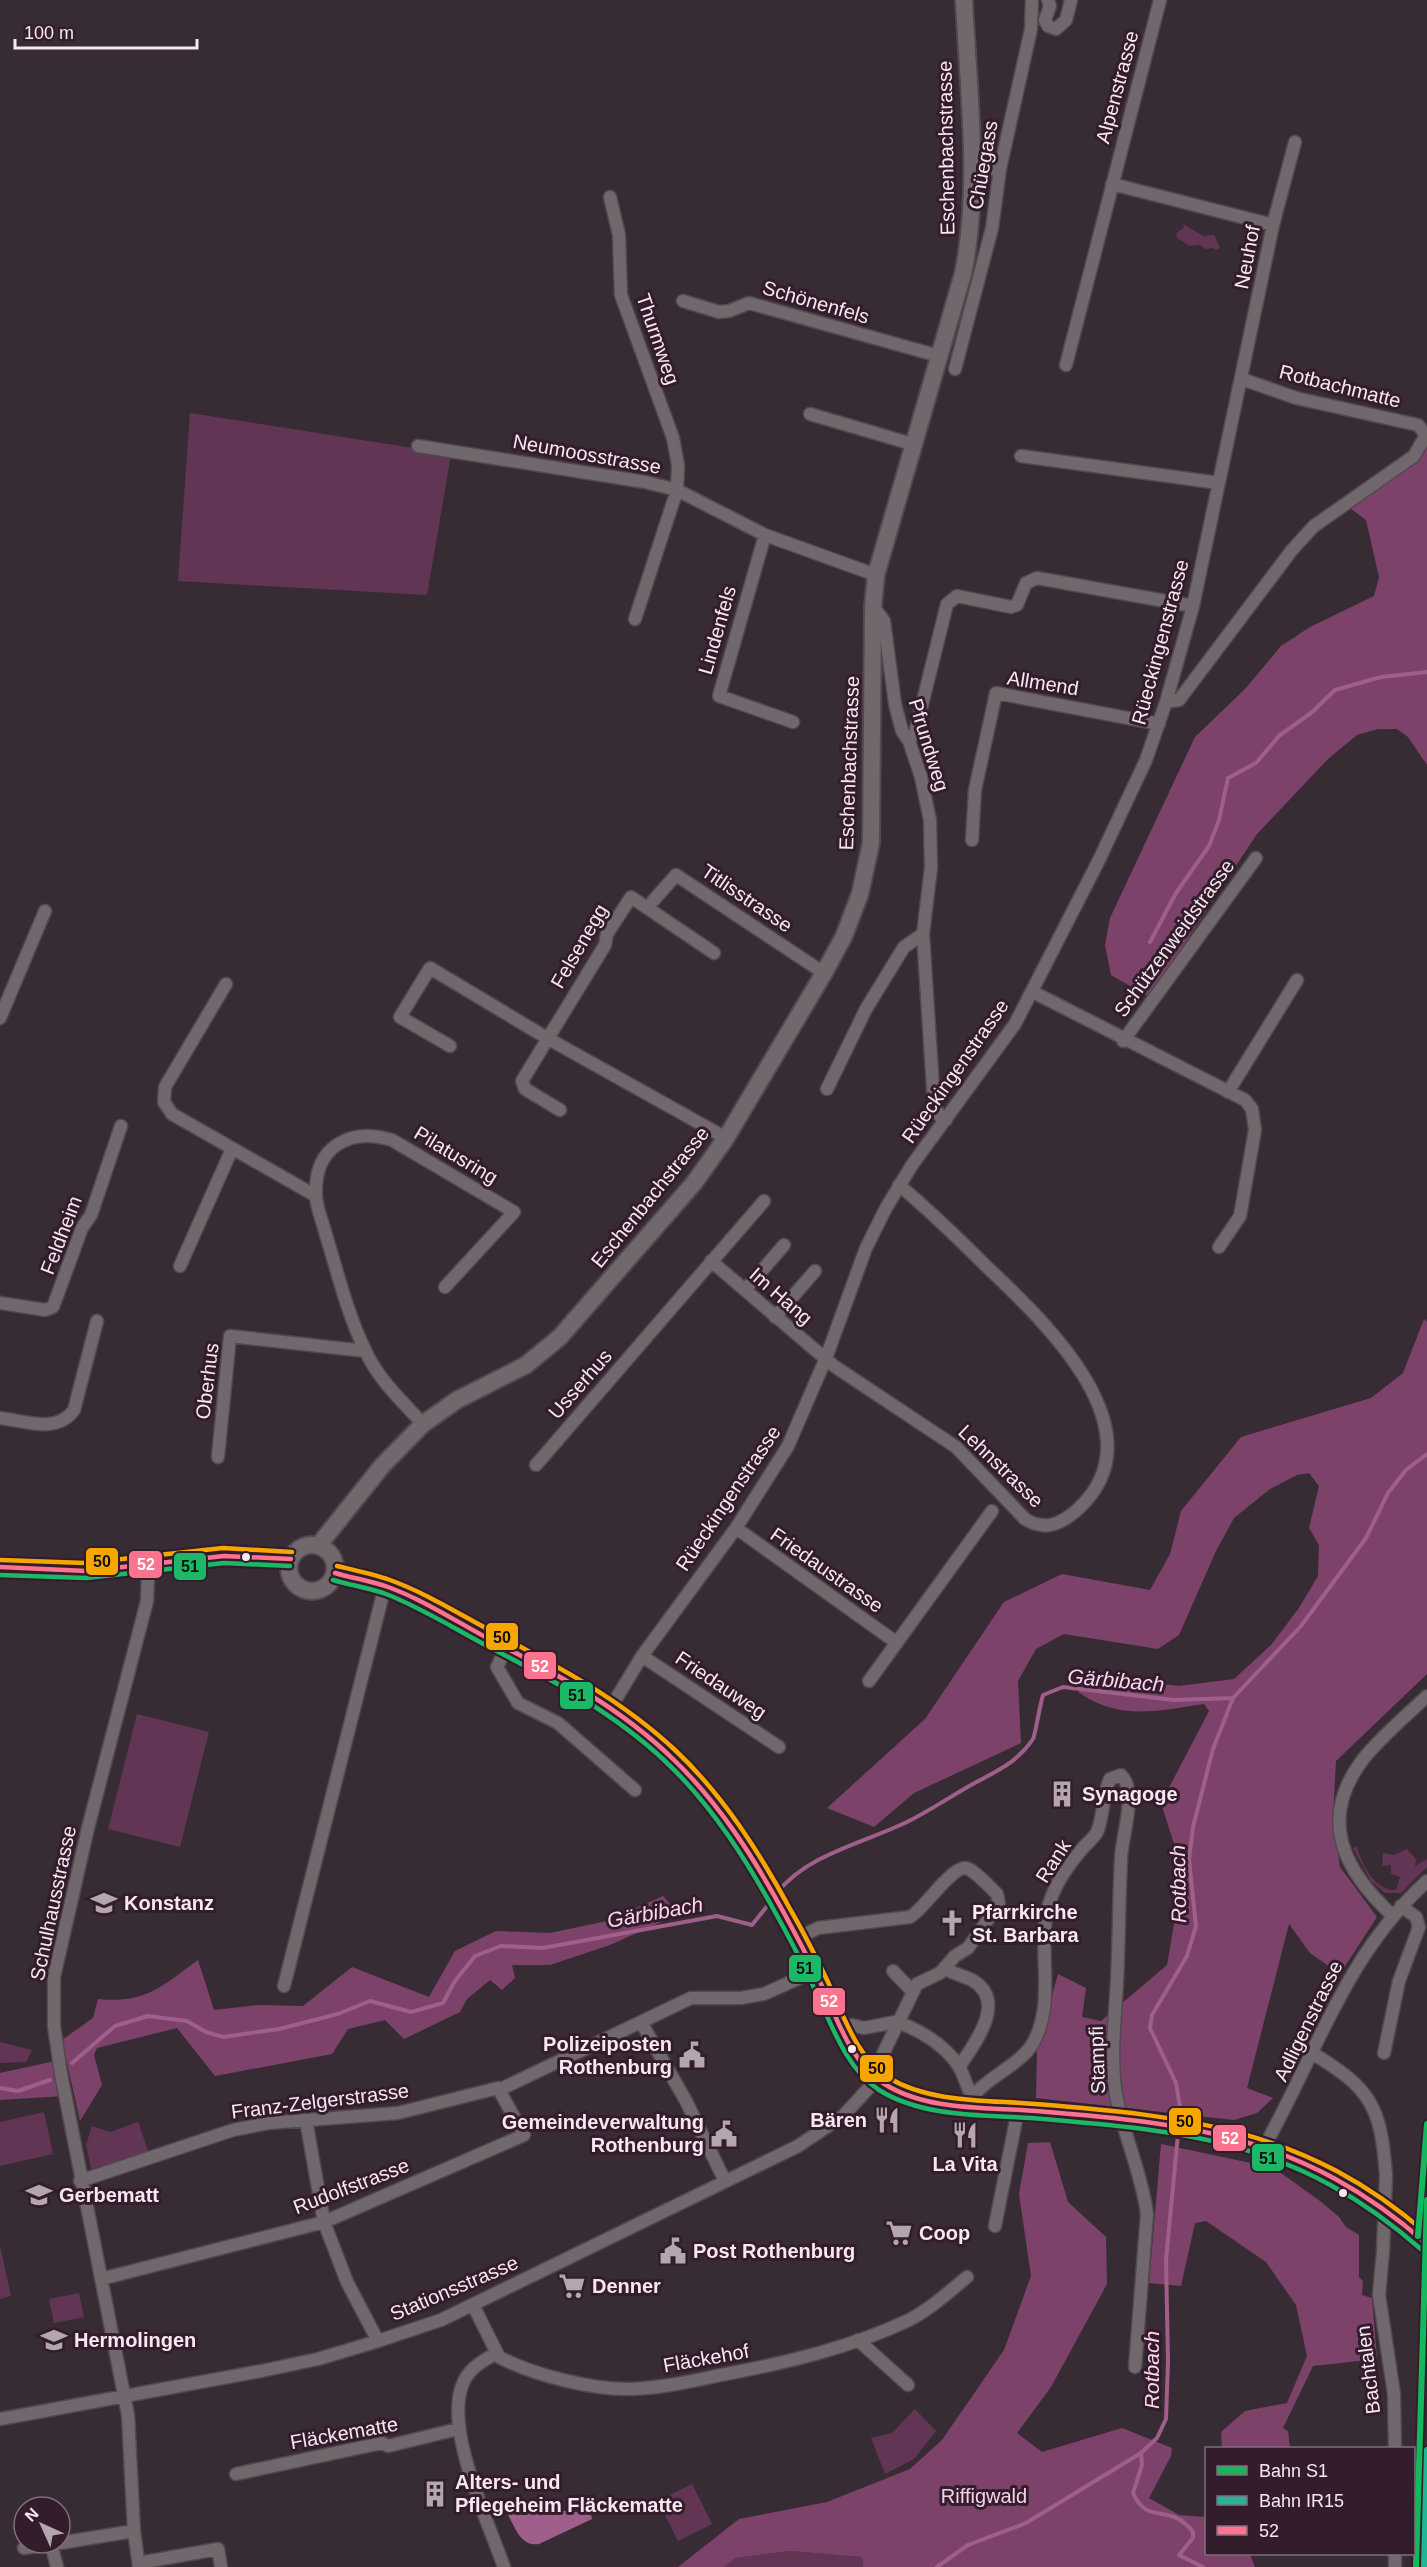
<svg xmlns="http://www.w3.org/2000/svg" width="1427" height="2567" font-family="Helvetica,sans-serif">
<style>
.green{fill:#623555}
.forest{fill:#7d426a}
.water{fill:#9f5f8a}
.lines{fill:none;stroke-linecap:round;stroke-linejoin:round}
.stream{stroke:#9f5f8a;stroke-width:4}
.street-casing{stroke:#52484f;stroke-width:15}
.secondary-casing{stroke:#52484f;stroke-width:20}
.street{stroke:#71686e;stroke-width:12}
.secondary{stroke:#71686e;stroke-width:16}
.street-bridge-casing{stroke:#52484f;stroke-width:15;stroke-linecap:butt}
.secondary-bridge-casing{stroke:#52484f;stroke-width:20;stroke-linecap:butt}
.street-bridge{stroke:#71686e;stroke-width:12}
.secondary-bridge{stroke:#71686e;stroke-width:16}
.bus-1-casing{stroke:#331d2c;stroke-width:9}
.bus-2-casing{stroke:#331d2c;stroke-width:9}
.bus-3-casing{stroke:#331d2c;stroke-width:9}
.bus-1{stroke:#fc738d;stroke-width:4.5}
.bus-2{stroke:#1ab867;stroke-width:4.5}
.bus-3{stroke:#f7a600;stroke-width:4.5}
.rail-1-casing{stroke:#331d2c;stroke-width:10}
.rail-2-casing{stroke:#331d2c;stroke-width:10}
.rail-1{stroke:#13b85d;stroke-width:6}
.rail-2{stroke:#20b696;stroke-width:6}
.bus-dot{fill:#f7e7f1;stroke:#331d2c;stroke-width:2}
.labels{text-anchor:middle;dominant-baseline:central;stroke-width:6;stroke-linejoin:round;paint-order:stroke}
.street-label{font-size:20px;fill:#f7e7f1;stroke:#331d2c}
.poi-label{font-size:20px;font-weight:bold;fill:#f7e7f1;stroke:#331d2c;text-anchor:start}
.park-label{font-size:20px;fill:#f6cfe8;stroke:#331d2c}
.water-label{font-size:21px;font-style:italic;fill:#fed6ef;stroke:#331d2c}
.line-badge{stroke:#331d2c;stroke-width:2}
.badge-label{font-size:16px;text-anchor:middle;font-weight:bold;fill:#fff}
.pale-badge-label{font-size:16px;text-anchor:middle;font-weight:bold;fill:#111}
</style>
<rect width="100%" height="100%" fill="#382c34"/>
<path class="green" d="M1183,224L1203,236L1214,235L1220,248L1216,250L1213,248L1206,249L1200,245L1190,246L1177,238L1176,233L1184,228Z
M190,413L451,454L427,595L178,581Z
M137,1714L209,1732L180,1847L108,1829Z
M1357,1847C1362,1865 1375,1891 1396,1890L1400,1877L1391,1874V1865L1382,1866L1383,1853L1394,1855L1407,1849L1416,1859L1415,1866L1427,1859V1867L1401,1893H1385L1371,1881L1353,1848Z
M0,2042L32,2050L26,2062L0,2063Z
M44,2112L53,2154L0,2166V2122Z
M138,2122L149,2153L92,2172L86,2145L92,2126L110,2132Z
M0,2246L11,2296L0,2299Z
M79,2293L84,2317L54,2323L49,2299Z
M915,2409L936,2431L914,2459L885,2474L871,2438L892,2433Z
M692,2484L712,2524L678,2541L658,2501Z
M790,2551L862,2557L863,2567H724L735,2558Z"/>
<path class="forest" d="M1427,437V765L1408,737L1397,729H1378L1357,735L1328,759L1257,834L1149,997L1111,975L1105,945L1110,918L1195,737L1245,689L1281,646L1310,627L1374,596L1379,577L1366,520L1347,506Z
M1424,1319L1427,1322V1674L1336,1761L1333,1816L1340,1867L1377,1917L1340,1974L1310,1953L1289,1924L1247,2088L1273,2098L1257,2113L1234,2120L1036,2098L1037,2050L1058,1974L1086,1988L1082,2017L1101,2021L1167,1965L1183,1872L1161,1803L1209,1711L1204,1704C1158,1711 1119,1721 1078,1692L1090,1683L1136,1681L1179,1686L1234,1679L1271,1645L1299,1608L1318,1576L1319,1545L1309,1528L1319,1486L1309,1473L1297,1475L1270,1489L1234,1518L1216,1551L1179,1635L1158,1649L1064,1634L1036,1649L1018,1681L1021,1743L914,1793L874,1827L827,1808L925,1719L1004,1602L1062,1574L1150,1590L1170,1554L1181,1511L1241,1437L1371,1398L1403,1373Z
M663,1896L679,1914L610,1945L550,1965H512L515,1978L502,1990L490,1980L467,1999L460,2012L404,2039L385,2020L348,2029L332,2054L215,2076L177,2028L97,2048L94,2055L102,2085L80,2121L62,2040L93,2018L98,1999C146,2004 162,1986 198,1960L214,2010L259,2005L303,2006L352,1967L429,1997L455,1951L496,1931L550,1933L607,1921Z
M55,2061L64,2096L0,2100V2073Z
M1050,2142L1068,2202L1106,2237L1107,2284L1051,2387L1017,2433L1042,2452L1122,2428L1172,2448L1171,2456L1149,2498L1179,2515L1206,2517V2554H1250L1255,2567H863L862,2557L790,2551L735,2558L724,2567H678L739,2519L827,2502L910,2469L942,2440L1004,2350L1031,2276L1019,2194L1028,2143Z
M1161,2144L1274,2168L1320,2201L1339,2217L1346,2227L1359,2235V2277L1363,2281L1362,2295L1372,2298L1377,2359L1313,2366L1283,2428L1288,2431L1290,2448H1222L1221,2432L1245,2411L1287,2403L1307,2356L1296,2305L1266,2262L1206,2221L1195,2223L1181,2286L1149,2283Z"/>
<path class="water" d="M512,2508C540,2511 564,2508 591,2515L592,2519L539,2544C521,2547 516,2529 508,2515Z"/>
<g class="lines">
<path class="stream" d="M1150,942L1176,893L1209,846L1219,820L1228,778L1256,763L1280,735L1311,713L1335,690L1381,677L1427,672
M776,1894C807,1854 864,1843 907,1822C929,1811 950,1797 971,1785C996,1771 1016,1764 1033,1739C1035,1736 1040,1704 1043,1695L1063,1687L1174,1700L1233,1698
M72,2063L115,2026L148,2016L187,2021L206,2032L223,2037L279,2029L338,2014L370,2001L411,2012L443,2003L455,1981L475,1956L501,1946L543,1948L717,1916L752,1925L772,1900
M0,2088L18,2091L50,2080
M1179,2124L1180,2107L1176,2083L1150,2028L1152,2015L1187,1956L1196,1926L1189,1860L1193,1827L1213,1749L1233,1698L1301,1626L1366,1538L1388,1493L1406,1470L1427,1454
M1141,2453L1142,2465L1133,2493C1148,2527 1169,2501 1193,2532V2538L1179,2555L1203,2567
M937,2567L968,2545L1026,2523L1141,2453L1157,2438L1166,2419L1168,2361L1166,2260L1178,2134"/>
<g class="street-casing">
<path id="street" d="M1048,0L1050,6L1045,20L1048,26L1056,29L1066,20L1071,0
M971,170L1000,169
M1112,184L1273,225
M610,197L619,235L621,295L673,438L678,465L677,490L635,619
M683,301L719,312L729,311L749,303L939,356
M1066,365L1160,0
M955,369L992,228L1000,169L1031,29L1032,0
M810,414L912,444
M418,446L645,482L677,490L765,535L876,575
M1021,456L1219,483
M765,535L719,696L793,722
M873,606L884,621L895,704L902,731L909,741L921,777L930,820L931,868L923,934L934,1104L939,1115L946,1120
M1166,702L1179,700L1292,550L1314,526L1414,456L1426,435L1418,425L1296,398L1242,379
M909,741L915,733L947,604L957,596L1011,607L1017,605L1026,583L1037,578L1193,606
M972,840L975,790L996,693L1159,724
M653,901L676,875L824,973
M226,984L165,1087L164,1102L172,1114L316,1196
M1033,992L1245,1100L1252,1109L1255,1130L1240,1216L1219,1247
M0,1018L45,911
M1123,1041L1256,858
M450,1046L400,1017L430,968L547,1038L726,1138
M827,1089L866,1009L904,947L923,934
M1228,1092L1297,980
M560,1110L525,1089L522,1081L605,945L607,934L631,897L714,953
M711,1261L834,1366L956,1447L1025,1519C1044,1531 1060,1525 1077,1510C1164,1432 1042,1319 986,1266C958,1238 930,1211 899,1185
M180,1266L232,1149
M745,1290L784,1245
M0,1303L45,1310L53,1307L82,1228L91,1215L121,1126
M775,1317L815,1271
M0,1418C25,1421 57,1434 74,1410L97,1321
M423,1424C403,1402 378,1379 366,1352C348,1316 338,1274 326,1235C323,1222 316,1208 316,1195C314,1147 349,1127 392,1140L514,1212L445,1287
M218,1457L230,1336L365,1351
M536,1465L764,1201
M736,1528L897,1643
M506,1648L497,1667L518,1703L558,1723L635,1790
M642,1656L779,1747
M869,1681L992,1511
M611,1707L642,1656L736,1528L788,1446L826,1358L866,1248L886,1208L912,1165L1015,1024L1099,860L1146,760L1166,702L1193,606L1273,225L1295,142
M1393,1916C1343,1870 1317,1819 1364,1758C1382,1736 1406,1716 1427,1696
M798,1938L818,1928L910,1917C925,1909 954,1861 969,1869C979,1875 989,1886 997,1894L999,1904L968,1948L955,1956L940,1973L917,1984L882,2056L875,2066
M945,1969C953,1973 963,1976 972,1980C1008,2001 975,2043 959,2067
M893,1971L913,1992
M284,1986L385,1586
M641,2022L686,2101L725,2181
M852,2025L864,2028L900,2021
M905,2025C926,2034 945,2046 958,2065C964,2074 966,2086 972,2096
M1312,2053C1372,2089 1381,2107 1386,2176
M1384,2053L1399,1981L1419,1927L1416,1917L1401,1906
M505,2087L691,1998H741L764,1994L815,1971
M969,2105C977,2080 1019,2068 1033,2043C1057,2000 1036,1949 1049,1904C1056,1882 1068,1866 1082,1849C1086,1844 1094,1838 1097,1832C1104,1816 1102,1796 1110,1779L1121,1775C1138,1791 1122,1835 1121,1858C1119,1899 1119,1940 1117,1981C1115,2018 1110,2059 1116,2095C1124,2136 1142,2174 1147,2214L1135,2367
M306,2120L324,2222L347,2282L378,2341
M1264,2147C1317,2053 1344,1957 1427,1881
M80,2181L233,2130L269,2123L398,2113L498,2088L524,2135L324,2222L101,2279
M995,2226L1018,2110
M1383,2251L1379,2295L1394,2394L1395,2448
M473,2305L499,2357C533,2375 593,2390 631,2389C662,2388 692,2381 721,2375C785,2363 850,2348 909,2320C930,2309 949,2292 967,2277
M858,2340L908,2385
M495,2354C484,2360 470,2368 464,2381C442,2425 488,2521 504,2567
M0,2419L261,2371L318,2359L378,2341L441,2320L798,2146L843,2116L877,2079
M236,2474L382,2443L388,2446L458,2429
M60,2543L134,2531
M51,2544L57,2567
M24,2548L57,2543
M139,2563L218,2549L221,2567
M139,2567L134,2531L128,2415L61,2074L54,2026V1977L88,1828L147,1601L148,1574L145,1564
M1395,2567V2554"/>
</g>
<g class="secondary-casing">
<path id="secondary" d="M289 1568a23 23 0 1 1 46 0a23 23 0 1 1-46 0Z
M318,1546L382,1466L423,1424L457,1400L526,1365L560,1337L694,1183L726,1138L824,973L844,936L860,894L871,843L873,606L876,575L963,274C981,188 968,88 964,0
M0,1567C38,1572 76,1572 114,1569C176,1563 228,1548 291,1559
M335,1573L385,1586L402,1593C435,1609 467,1627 499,1644C573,1684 641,1719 698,1784C731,1823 757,1868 783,1913C800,1943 816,1974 832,2005C844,2030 856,2064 879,2081C914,2107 1015,2111 1061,2115
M1125,2121C1247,2135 1335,2160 1427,2244"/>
</g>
<use href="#street" class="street"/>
<use href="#secondary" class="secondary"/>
<g class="street-bridge-casing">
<path id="street-bridge" d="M1383,2251L1386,2176"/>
</g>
<g class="secondary-bridge-casing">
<path id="secondary-bridge" d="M1061,2115L1125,2121"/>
</g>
<use href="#street-bridge" class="street-bridge"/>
<use href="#secondary-bridge" class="secondary-bridge"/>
<g class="bus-1-casing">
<path id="bus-1" d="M0,1567L86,1571L224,1556L291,1559
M335,1573C352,1578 371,1581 388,1587C424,1600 457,1622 491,1640C555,1673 621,1708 673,1759C719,1803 754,1858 784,1913C797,1937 810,1961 822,1986C837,2019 851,2062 883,2083C925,2111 987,2107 1036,2111C1194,2124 1302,2135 1427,2244"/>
</g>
<g class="bus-2-casing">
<path id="bus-2" d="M0,1575L86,1578L224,1563L290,1566
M333,1580C350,1585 369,1588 386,1594C422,1608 455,1629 489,1647C551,1679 614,1713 665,1761C713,1806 749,1864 780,1921C792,1943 804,1965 814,1988C831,2022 845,2068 879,2090C922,2117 982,2115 1031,2118C1189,2131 1298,2141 1422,2250"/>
</g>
<g class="bus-3-casing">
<path id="bus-3" d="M1,1560L85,1563L223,1548L292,1552
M337,1566C354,1570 373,1574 390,1580C426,1593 459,1614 493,1632C557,1666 622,1700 675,1750C723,1795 759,1852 790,1909C804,1933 816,1957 828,1982C843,2014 857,2059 889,2078C930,2103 989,2100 1035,2104C1188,2116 1307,2129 1427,2234"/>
</g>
<use href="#bus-1" class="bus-1"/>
<use href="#bus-2" class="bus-2"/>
<use href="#bus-3" class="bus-3"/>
<g class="rail-1-casing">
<path id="rail-1" d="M1418,2236L1427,2124
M1416,2567L1427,2200"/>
</g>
<g class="rail-2-casing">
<path id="rail-2" d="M1424,2567L1427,2450"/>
</g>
<use href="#rail-1" class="rail-1"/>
<use href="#rail-2" class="rail-2"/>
</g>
<defs>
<g id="building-bare" transform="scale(2.07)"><path d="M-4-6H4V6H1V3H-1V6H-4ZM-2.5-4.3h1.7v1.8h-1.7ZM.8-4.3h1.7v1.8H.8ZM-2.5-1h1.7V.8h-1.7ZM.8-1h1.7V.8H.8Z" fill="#b4a6af" stroke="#331d2c" stroke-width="2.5" paint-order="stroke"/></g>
<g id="school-bare" transform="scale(2.07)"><path d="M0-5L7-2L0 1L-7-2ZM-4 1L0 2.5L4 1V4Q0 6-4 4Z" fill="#b4a6af" stroke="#331d2c" stroke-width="2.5" paint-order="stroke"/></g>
<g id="church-bare" transform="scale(2.07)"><path d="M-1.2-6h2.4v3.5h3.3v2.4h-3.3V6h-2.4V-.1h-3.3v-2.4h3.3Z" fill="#b4a6af" stroke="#331d2c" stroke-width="2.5" paint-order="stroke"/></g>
<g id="civic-bare" transform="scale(2.07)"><path d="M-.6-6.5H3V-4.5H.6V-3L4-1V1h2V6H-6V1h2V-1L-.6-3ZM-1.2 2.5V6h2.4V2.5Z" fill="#b4a6af" stroke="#331d2c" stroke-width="2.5" paint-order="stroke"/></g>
<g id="restaurant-bare" transform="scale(2.07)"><path d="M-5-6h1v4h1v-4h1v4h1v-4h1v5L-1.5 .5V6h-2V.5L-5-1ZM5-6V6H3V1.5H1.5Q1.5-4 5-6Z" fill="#b4a6af" stroke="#331d2c" stroke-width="2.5" paint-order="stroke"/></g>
<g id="supermarket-bare" transform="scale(2.07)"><path d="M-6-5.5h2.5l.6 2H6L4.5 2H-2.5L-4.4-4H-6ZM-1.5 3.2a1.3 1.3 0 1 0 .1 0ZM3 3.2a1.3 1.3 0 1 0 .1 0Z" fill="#b4a6af" stroke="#331d2c" stroke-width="2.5" paint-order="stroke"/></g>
</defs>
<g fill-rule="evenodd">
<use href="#building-bare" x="1062" y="1794"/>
<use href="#school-bare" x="104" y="1903"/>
<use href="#church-bare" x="952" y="1923"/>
<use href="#civic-bare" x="692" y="2055"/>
<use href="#restaurant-bare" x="887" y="2120"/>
<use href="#civic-bare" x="724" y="2134"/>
<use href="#restaurant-bare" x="965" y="2135"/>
<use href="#school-bare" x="39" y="2195"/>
<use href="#supermarket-bare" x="899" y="2233"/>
<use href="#civic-bare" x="673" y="2251"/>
<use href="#supermarket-bare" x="572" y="2286"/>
<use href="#school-bare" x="54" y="2340"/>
<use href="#building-bare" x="435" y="2494"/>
</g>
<g class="bus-dot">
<circle cx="246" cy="1557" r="5"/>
<circle cx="852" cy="2049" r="5"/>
<circle cx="1343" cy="2193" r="5"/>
</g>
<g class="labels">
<g class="street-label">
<text transform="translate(1117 87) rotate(-75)">Alpenstrasse</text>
<text transform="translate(946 148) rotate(-91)">Eschenbachstrasse</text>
<text transform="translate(983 165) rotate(-80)">Chüegass</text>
<text transform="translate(1247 257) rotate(-79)">Neuhof</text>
<text transform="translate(816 302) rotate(16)">Schönenfels</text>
<text transform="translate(658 339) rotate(71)">Thurmweg</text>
<text transform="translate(1340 386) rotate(14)">Rotbachmatte</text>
<text transform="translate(587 454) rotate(10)">Neumoosstrasse</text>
<text transform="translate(717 630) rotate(-74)">Lindenfels</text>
<text transform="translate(1160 642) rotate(-75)">Rüeckingenstrasse</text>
<text transform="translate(1043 683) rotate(9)">Allmend</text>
<text transform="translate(929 745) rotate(73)">Pfrundweg</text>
<text transform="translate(849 763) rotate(-88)">Eschenbachstrasse</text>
<text transform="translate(747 898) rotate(34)">Titlisstrasse</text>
<text transform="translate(1174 938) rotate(-54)">Schützenweidstrasse</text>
<text transform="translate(579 946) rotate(-60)">Felsenegg</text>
<text transform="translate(955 1071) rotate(-55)">Rüeckingenstrasse</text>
<text transform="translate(456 1155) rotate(31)">Pilatusring</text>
<text transform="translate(650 1197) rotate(-51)">Eschenbachstrasse</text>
<text transform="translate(61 1235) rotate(-69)">Feldheim</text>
<text transform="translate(781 1296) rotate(41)">Im Hang</text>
<text transform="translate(207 1381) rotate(-83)">Oberhus</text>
<text transform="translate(580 1384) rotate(-49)">Usserhus</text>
<text transform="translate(1001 1466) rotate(44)">Lehnstrasse</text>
<text transform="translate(728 1498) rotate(-56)">Rüeckingenstrasse</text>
<text transform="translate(827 1570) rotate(35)">Friedaustrasse</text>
<text transform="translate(721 1685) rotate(34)">Friedauweg</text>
<text transform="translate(1053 1861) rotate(-57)">Rank</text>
<text transform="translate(53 1903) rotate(-78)">Schulhausstrasse</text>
<text transform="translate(1308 2021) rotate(-64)">Adligenstrasse</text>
<text transform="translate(1097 2060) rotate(-92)">Stampfi</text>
<text transform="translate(320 2101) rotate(-7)">Franz-Zelgerstrasse</text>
<text transform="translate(351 2186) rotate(-21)">Rudolfstrasse</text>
<text transform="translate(454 2288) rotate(-23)">Stationsstrasse</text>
<text transform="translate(706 2358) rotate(-10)">Fläckehof</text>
<text transform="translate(1368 2370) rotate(-97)">Bachtalen</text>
<text transform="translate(344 2433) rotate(-10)">Fläckematte</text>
</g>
<g class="poi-label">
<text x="1082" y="1794">Synagoge</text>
<text x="124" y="1903">Konstanz</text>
<text x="972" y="1912">Pfarrkirche<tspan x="972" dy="23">St. Barbara</tspan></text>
<text x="672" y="2044" text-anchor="end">Polizeiposten<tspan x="672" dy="23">Rothenburg</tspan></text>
<text x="867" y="2120" text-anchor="end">Bären</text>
<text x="704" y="2122" text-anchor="end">Gemeindeverwaltung<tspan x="704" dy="23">Rothenburg</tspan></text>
<text x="965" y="2164" text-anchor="middle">La Vita</text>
<text x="59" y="2195">Gerbematt</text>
<text x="919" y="2233">Coop</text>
<text x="693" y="2251">Post Rothenburg</text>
<text x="592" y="2286">Denner</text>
<text x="74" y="2340">Hermolingen</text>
<text x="455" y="2482">Alters- und<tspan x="455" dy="23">Pflegeheim Fläckematte</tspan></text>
</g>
<g class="park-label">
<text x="984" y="2496">Riffigwald</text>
</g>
<g class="water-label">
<text transform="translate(1116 1680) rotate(5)">Gärbibach</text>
<text transform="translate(1178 1884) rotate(-91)">Rotbach</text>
<text transform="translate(655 1912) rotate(-10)">Gärbibach</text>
<text transform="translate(1151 2370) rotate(-90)">Rotbach</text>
</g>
</g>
<g class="line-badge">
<rect x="85" y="1547" width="34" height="29" rx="6" fill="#f7a600"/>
<rect x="128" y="1550" width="35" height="29" rx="6" fill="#fc738d"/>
<rect x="173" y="1552" width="34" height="29" rx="6" fill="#1ab867"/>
<rect x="485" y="1622" width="34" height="29" rx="6" fill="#f7a600"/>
<rect x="523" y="1651" width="34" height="29" rx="6" fill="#fc738d"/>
<rect x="559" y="1681" width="35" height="29" rx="6" fill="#1ab867"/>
<rect x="788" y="1954" width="34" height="29" rx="6" fill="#1ab867"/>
<rect x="812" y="1987" width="34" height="29" rx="6" fill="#fc738d"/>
<rect x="859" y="2054" width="35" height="29" rx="6" fill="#f7a600"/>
<rect x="1168" y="2107" width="34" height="29" rx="6" fill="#f7a600"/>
<rect x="1212" y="2124" width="35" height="28" rx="6" fill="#fc738d"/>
<rect x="1251" y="2143" width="34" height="29" rx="6" fill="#1ab867"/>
</g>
<g class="badge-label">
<text x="146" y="1570">52</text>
<text x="540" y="1672">52</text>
<text x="829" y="2007">52</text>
<text x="1230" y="2144">52</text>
</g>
<g class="pale-badge-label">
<text x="102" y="1567">50</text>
<text x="190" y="1572">51</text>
<text x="502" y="1643">50</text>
<text x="577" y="1701">51</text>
<text x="805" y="1974">51</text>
<text x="877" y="2074">50</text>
<text x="1185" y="2127">50</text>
<text x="1268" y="2164">51</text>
</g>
<rect x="1205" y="2447" width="210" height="108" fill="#331d2c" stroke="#816e7b" stroke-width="1.5"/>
<rect x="1217" y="2466" width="30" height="9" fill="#13b85d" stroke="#816e7b" stroke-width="1.5"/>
<text x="1259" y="2477" font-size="18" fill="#f7e7f1">Bahn S1</text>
<rect x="1217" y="2496" width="30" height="9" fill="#20b696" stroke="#816e7b" stroke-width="1.5"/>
<text x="1259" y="2507" font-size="18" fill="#f7e7f1">Bahn IR15</text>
<rect x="1217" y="2526" width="30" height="9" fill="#fc738d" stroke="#816e7b" stroke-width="1.5"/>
<text x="1259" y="2537" font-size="18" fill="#f7e7f1">52</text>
<g transform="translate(42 2525) rotate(315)"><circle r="28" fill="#331d2c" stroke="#816e7b" stroke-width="1.5"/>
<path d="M0-4.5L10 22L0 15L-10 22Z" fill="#b4a6af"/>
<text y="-9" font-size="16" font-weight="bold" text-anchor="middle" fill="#f7e7f1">N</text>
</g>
<path d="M15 39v9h182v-9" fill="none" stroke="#f7e7f1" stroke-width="3"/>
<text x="24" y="39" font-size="18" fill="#f7e7f1" stroke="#331d2c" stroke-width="4.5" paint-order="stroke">100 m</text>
</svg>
